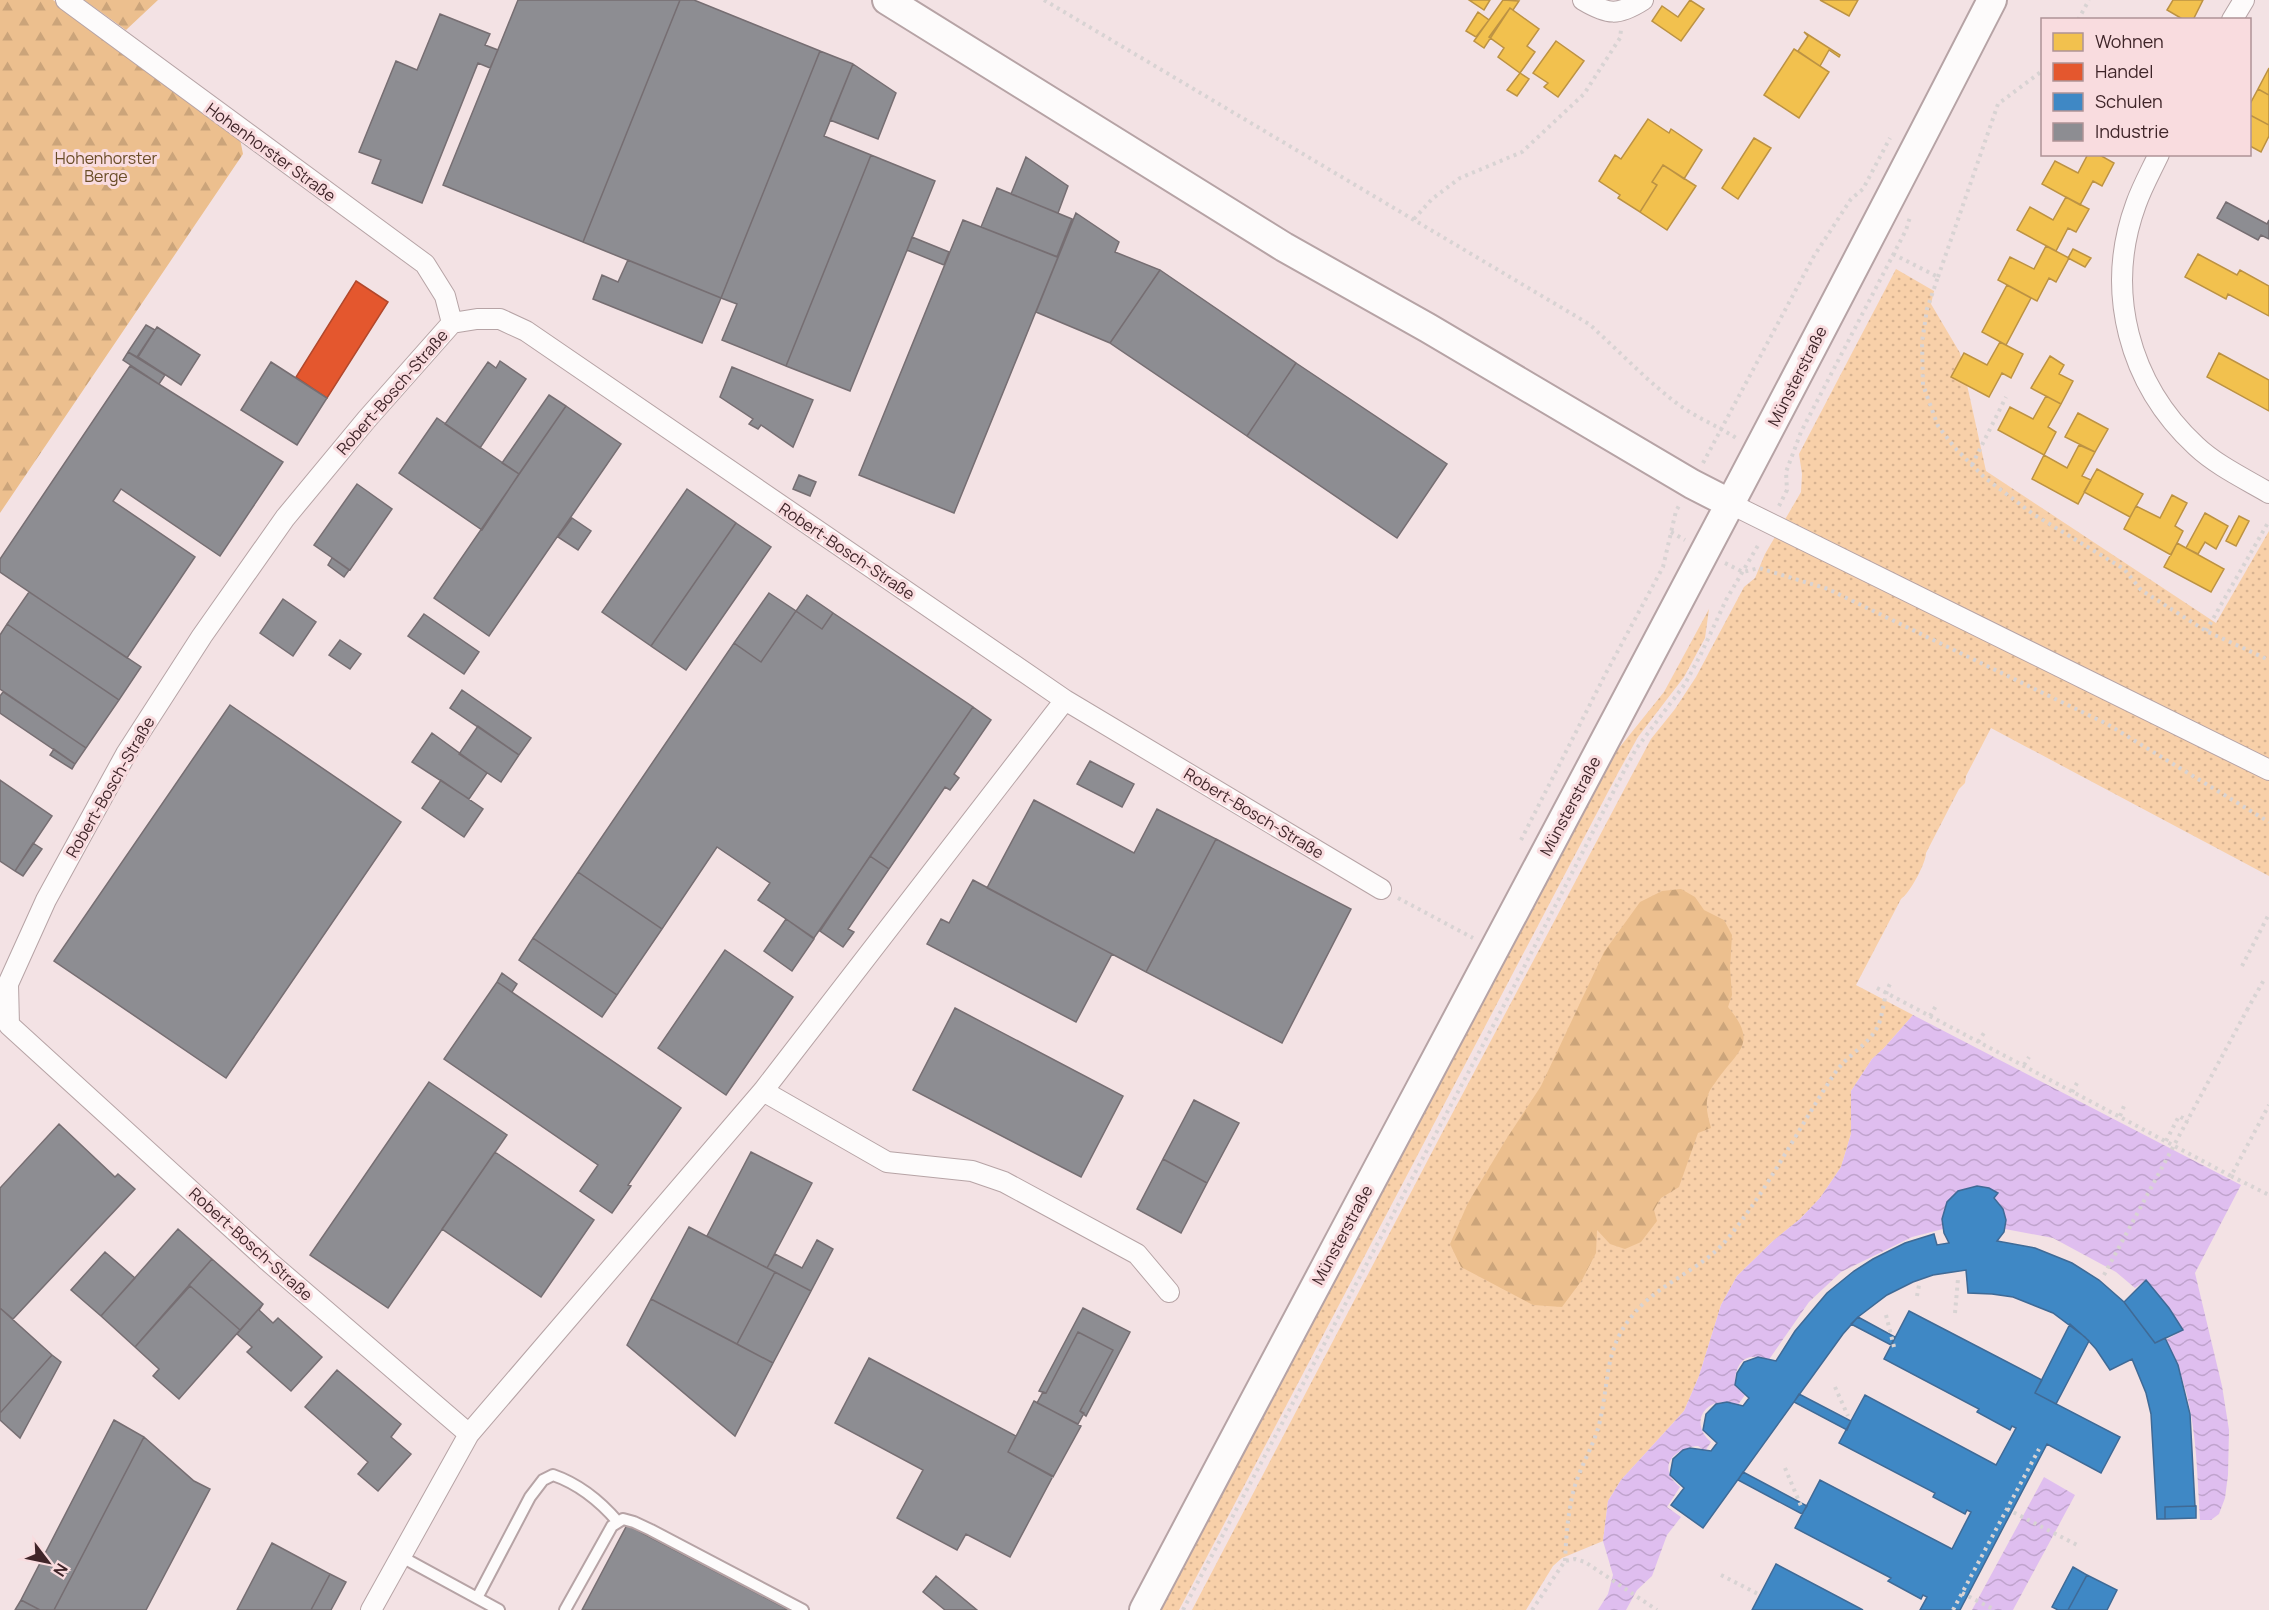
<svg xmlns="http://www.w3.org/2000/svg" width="2269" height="1610" font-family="Manrope,sans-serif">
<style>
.grass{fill:url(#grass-dots)}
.forest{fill:url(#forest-firs)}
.water{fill:url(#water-waves)}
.homes{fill:#f2c14e;stroke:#bc9243;stroke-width:1.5}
.shops{fill:#e4572e;stroke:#b2482c;stroke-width:1.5}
.schools{fill:#3f88c5;stroke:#3f6a96;stroke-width:1.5}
.industry{fill:#8d8d92;stroke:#766e72;stroke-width:1.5}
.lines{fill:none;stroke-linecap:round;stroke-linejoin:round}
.service-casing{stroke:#b6a3a5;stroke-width:14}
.minor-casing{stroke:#b6a3a5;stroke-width:22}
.secondary-casing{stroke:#b6a3a5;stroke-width:32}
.path{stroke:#d8d3d3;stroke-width:4;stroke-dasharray:3 4.5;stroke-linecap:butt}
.service{stroke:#fdfbfb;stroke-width:10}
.minor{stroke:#fdfbfb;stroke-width:20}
.secondary{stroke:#fdfbfb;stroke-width:28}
.path-bridge{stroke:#d8d3d3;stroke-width:4;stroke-dasharray:3 4.5;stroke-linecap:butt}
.labels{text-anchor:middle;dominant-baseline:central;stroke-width:6;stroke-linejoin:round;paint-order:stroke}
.street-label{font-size:16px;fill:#3f2529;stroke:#f9dcdf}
.park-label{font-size:16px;fill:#6a4d28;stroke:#f9dcdf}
</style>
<defs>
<pattern id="grass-dots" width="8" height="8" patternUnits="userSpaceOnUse" patternTransform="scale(1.5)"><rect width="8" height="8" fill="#f8d0a9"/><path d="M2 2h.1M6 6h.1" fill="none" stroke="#d6b291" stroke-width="1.8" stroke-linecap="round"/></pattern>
<pattern id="forest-firs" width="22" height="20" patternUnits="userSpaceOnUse" patternTransform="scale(1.5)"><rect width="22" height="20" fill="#ecbf8e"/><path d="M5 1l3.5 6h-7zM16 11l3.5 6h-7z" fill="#cba47a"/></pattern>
<pattern id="water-waves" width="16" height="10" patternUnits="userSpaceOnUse" patternTransform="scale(1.5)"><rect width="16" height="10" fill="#dfbeef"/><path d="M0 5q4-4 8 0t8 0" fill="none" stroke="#c0a3cd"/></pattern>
</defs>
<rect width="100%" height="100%" fill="#f3e2e4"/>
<path class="grass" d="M1896,269L1934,291L1931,304L1960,353L1986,471L2216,623L2269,531V876L1991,728L1966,776L1965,783L1959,789L1926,853C1926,863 1910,893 1901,899L1856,985L1913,1015L1884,1048L1872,1059L1851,1091V1134L1841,1167L1820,1198L1800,1219L1774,1240L1737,1276L1721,1305L1699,1376L1684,1411L1621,1480L1608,1501L1603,1541L1562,1558L1553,1566L1526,1610H1192L1452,1114L1651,739L1675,709L1696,677L1744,587L1755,578L1765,554L1801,492L1802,474L1799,454Z
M1709,609L1705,638L1684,677L1638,737L1619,771L1179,1610H1160L1373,1203L1611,758L1664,692Z"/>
<path class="forest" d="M0,0H53L239,134L243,154L0,513Z
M84,0H158L126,30Z
M1681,889L1695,897L1704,910L1724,920L1732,935L1730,968L1732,995L1728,1007C1760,1045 1736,1051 1715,1083C1712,1087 1709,1091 1708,1095C1705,1107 1708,1117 1711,1128L1698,1133L1679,1187L1661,1198L1654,1210L1657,1221L1641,1242L1625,1249L1610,1244L1597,1230L1596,1253L1582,1280L1562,1307L1533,1305L1461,1267L1450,1244L1468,1203L1505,1141L1541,1086L1604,952L1640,902L1662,891Z"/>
<path class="water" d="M1913,1015L2241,1185L2195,1273L2222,1386L2229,1430L2228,1475L2225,1498L2219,1514L2211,1520H2200C2196,1454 2197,1400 2166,1340L2183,1330L2169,1308L2146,1280L2135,1288L2116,1272L2053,1238L2005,1229C2007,1211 1997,1204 1991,1189C1962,1180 1940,1200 1943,1229L1912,1237L1841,1272L1809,1302L1768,1361C1746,1349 1734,1364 1735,1386L1745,1395L1737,1406C1710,1392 1686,1421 1711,1442L1705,1451L1698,1446C1673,1448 1656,1468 1680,1487L1667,1507L1681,1517L1667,1535L1652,1576L1637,1590L1626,1610H1598L1608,1594L1613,1575L1603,1541L1608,1501L1621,1480L1684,1411L1699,1376L1721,1305L1737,1276L1774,1240L1800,1219L1820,1198L1841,1167L1851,1134V1091L1872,1059L1884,1048Z
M2044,1477L2075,1495L2013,1610H1972Z"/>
<path class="homes" d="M1469,0H1490L1484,10Z
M1503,0L1519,1L1513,10L1510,8L1484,48L1474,41Z
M1690,0L1704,9L1681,41L1652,21L1662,6L1678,17Z
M1820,0H1858L1849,16Z
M2173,0H2203L2193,20H2184L2167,10Z
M1510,8L1539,29L1527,46L1535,52L1520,73L1498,57L1504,48L1489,37Z
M1478,12L1489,20L1476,37L1466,31Z
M1804,32L1840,55L1839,57L1829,50L1820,66L1798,51L1808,36Z
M1556,41L1584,61L1558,97L1544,87L1548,83L1533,73Z
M1794,49L1829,72L1799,118L1764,95Z
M2269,68V95L2258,89Z
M1520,73L1529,79L1517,96L1507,90Z
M2258,89L2269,95V125L2250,115V104Z
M2250,115L2269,125V136L2261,152L2250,146Z
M1648,119L1669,133L1671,129L1702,150L1684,179L1663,165L1652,182L1657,185L1640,212L1618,198L1620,195L1599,181L1615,155L1621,159Z
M1754,138L1771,148L1738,199L1722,188Z
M2088,154H2098L2114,163L2102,186L2093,181L2080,205L2042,184L2055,161L2078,173Z
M1663,165L1696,186L1667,230L1640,212L1657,185L1652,182Z
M2066,197L2089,209L2076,232L2068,228L2056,251L2017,230L2030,207L2053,220Z
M2046,246L2069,258L2056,282L2049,278L2037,301L1998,280L2010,257L2034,269Z
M2073,249L2091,258L2085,267L2068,258Z
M2198,254L2237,275L2240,270L2269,286V316L2228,294L2226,299L2185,277Z
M2007,285L2031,298L2006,345L1982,332Z
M2000,342L2023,354L2011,378L2002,373L1989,397L1951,377L1964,353L1987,365Z
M2219,353L2269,380V411L2207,377Z
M2050,356L2064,365L2059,374L2073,381L2061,404L2031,388Z
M2046,396L2061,404L2048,427L2056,432L2044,455L1998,430L2010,407L2033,419Z
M2078,413L2108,429L2095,452L2065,437Z
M2079,445L2095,452L2082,476L2091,480L2078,504L2032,479L2044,455L2067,468Z
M2097,469L2143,494L2130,517L2084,492Z
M2172,495L2187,503L2175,526L2183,531L2171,555L2124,529L2136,506L2160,518Z
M2205,513L2228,526L2216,549L2205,542L2198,554L2186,548Z
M2239,516L2249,521L2236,546L2226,541Z
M2177,543L2224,569L2211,592L2164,567Z"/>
<path class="shops" d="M356,281L388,302L327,398L296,377Z"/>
<path class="schools" d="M1977,1186L1989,1188L1998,1193L1994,1198L2003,1209L2006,1220L2004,1232L1997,1241L2035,1248L2072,1263L2099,1280L2124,1302L2155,1343L2165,1338L2166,1340L2178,1365L2190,1414L2195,1506L2165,1507V1519H2157L2151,1414L2146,1393L2132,1359L2110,1370L2096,1349L2085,1337L2053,1313L2013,1297L1992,1294L1968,1293L1966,1270L1933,1275L1913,1282L1887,1295L1858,1317L1843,1334L1703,1528L1671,1505L1684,1488L1670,1475L1673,1459L1683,1450L1690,1448L1711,1451L1717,1443L1703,1430L1706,1414L1716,1404L1727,1402L1743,1406L1749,1398L1735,1385L1737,1373L1744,1362L1758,1357L1776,1361L1795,1331L1827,1293L1854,1271L1873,1259L1905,1243L1934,1234L1937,1245L1949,1243L1944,1233L1942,1219L1947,1202L1958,1191Z
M2146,1280L2169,1308L2183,1330L2155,1343L2124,1302Z
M1909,1311L2042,1380L2035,1393L2120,1437L2101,1473L2047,1444L1960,1610H1920L1927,1597L1923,1595L1921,1599L1888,1581L1891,1578L1795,1528L1820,1480L1952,1549L1971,1512L1967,1510L1965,1514L1933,1497L1935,1493L1839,1443L1865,1395L1996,1465L2016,1428L2012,1426L2010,1430L1977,1412L1979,1409L1884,1359Z
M1858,1317L1895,1337L1891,1345L1851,1324Z
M2070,1324L2089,1341L2056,1404L2035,1393Z
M1799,1394L1851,1421L1847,1430L1794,1402Z
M1743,1472L1807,1506L1802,1514L1738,1480Z
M2196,1506V1518L2165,1519V1507Z
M1776,1564L1863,1610H1752Z
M2073,1567L2087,1575L2068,1610H2058L2052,1607Z
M2087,1575L2117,1590L2107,1610H2068Z"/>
<path class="industry" d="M518,0H680L583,242L443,185Z
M680,0H694L820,51L721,298L583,242Z
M440,14L490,34L485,45L498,50L490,68L478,63L422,203L372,183L381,160L359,152L396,61L417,70Z
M820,51L853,64L824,136L871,155L786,366L722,340L737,304L721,298Z
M853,64L896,93L878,139L830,120Z
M871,155L935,181L850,391L786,366Z
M1026,157L1068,186L1058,213L1011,194Z
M997,188L1072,219L1057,257L981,227Z
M2226,202L2267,224L2269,220V239L2261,235L2258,240L2217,218Z
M1076,213L1119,242L1115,252L1160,270L1110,343L1036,312Z
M963,220L1058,257L954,513L859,475Z
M912,237L949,252L944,265L907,250Z
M628,260L721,298L702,343L593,299L602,275L618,282Z
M1160,270L1296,363L1247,436L1110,343Z
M146,325L155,330L137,357L128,352Z
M157,327L200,355L181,385L138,357Z
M128,352L165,375L159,384L123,360Z
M500,361L526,379L480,448L445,424L488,362L496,368Z
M271,362L327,398L297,445L241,410Z
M1296,363L1447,464L1397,538L1247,436Z
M130,366L283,462L220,556L121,489L113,501L195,557L127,658L0,572V559Z
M732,367L813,400L793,447L761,425L758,429L749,424L753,419L720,397Z
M549,395L566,406L519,474L502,463Z
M566,406L621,444L489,636L434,598Z
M437,418L519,474L482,530L399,473Z
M799,475L816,482L810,496L793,489Z
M357,484L392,509L350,570L314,545Z
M687,489L736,523L651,646L602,612Z
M572,518L591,531L578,550L558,537Z
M736,523L771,547L686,670L651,646Z
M332,558L349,570L344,577L328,565Z
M29,592L141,667L119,700L7,624Z
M769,593L796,611L761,662L734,643Z
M807,595L833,613L822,629L796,611Z
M283,599L316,622L293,656L260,633Z
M796,611L822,629L833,613L973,707L814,938L758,900L770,883L717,847L662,929L578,872L734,643L761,662Z
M424,614L479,652L464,674L408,636Z
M7,624L119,700L86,748L0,689V635Z
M340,640L361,654L350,669L329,655Z
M462,690L531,738L519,755L450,708Z
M3,692L86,748L75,764L0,713V696Z
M230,705L401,822L226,1078L54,961Z
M973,707L991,720L954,774L959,778L950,790L945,787L889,869L870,856Z
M478,726L519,755L501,782L459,754Z
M432,733L487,773L469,799L412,762Z
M54,749L75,764L72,769L50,755Z
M1090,761L1134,784L1122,807L1077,784Z
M0,780L52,816L15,871L0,861Z
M441,780L483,809L464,837L422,808Z
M1034,800L1134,853L1157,809L1216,839L1146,972L987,888Z
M1216,839L1351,909L1282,1043L1146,972Z
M33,843L42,849L23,876L15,871Z
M870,856L889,869L848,929L854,932L843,947L820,931Z
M578,872L662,929L617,995L533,938Z
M973,880L1112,954L1076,1022L927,944L941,919L949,923Z
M786,919L814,939L792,971L764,951Z
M533,938L617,995L602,1017L519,960Z
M725,950L793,997L726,1095L658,1048Z
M502,973L517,984L512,992L497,982Z
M497,982L681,1108L628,1185L631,1186L612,1213L580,1191L598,1165L444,1059Z
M955,1008L1123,1096L1081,1177L913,1090Z
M429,1082L507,1135L388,1308L310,1255Z
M1194,1100L1239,1123L1207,1183L1163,1159Z
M59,1124L115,1177L118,1174L135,1189L13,1319L0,1308V1188Z
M495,1152L594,1220L541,1297L442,1229Z
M751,1152L812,1183L767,1268L707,1236Z
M1163,1159L1207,1183L1181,1233L1137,1209Z
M689,1227L775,1272L737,1344L651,1299Z
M178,1229L212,1259L135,1347L101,1316Z
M817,1240L833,1249L811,1291L767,1268L775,1254L802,1268Z
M105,1252L135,1278L101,1316L71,1290Z
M212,1259L263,1304L240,1330L189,1285Z
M775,1272L811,1291L773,1363L737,1344Z
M190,1286L240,1330L179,1399L153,1376L159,1369L135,1347Z
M651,1299L773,1363L735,1436L627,1345Z
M263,1304L259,1310L273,1323L278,1318L322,1357L291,1391L247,1352L252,1347L237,1334Z
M0,1308L52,1355L0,1413Z
M1083,1308L1130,1332L1086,1416L1080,1411L1113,1350L1078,1332L1046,1393L1039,1391Z
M1078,1332L1113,1350L1080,1411L1084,1413L1078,1424L1037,1403L1043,1392L1046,1393Z
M52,1355L61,1362L20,1438L0,1420V1413Z
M869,1358L1016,1436L1008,1452L1053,1476L1010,1557L966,1534L957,1550L897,1518L923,1470L835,1423Z
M337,1370L401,1424L391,1437L411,1454L378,1491L358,1474L368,1462L305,1407Z
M1034,1401L1081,1426L1053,1477L1008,1452Z
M114,1420L144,1437L54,1610H40L21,1600Z
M144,1437L194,1481L210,1489L146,1610H54Z
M627,1525L789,1610H582Z
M272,1543L330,1574L311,1610H237Z
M330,1574L346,1582L331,1610H311Z
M936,1576L977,1610H945L923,1592Z
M21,1600L40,1610H15Z"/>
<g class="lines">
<g class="service-casing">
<path id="service" d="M400,1556L499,1610
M477,1598L530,1497L543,1480L553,1475C579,1484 600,1501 618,1522
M565,1610L612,1526L623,1519L634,1522L651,1530L803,1610"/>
</g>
<g class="minor-casing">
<path id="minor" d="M66,0L425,264L445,296L452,323
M1583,0C1608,15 1618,16 1643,0
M2232,20L2244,0
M2159,154C2151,171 2142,187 2136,204C2104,291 2129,384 2196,446C2216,465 2245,479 2269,493
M1731,504L2269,770
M763,1091L887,1162L972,1171L1004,1182L1137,1254L1169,1292
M469,1434L268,1261L9,1025L8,984L46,900L126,754L202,636L285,518L367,419L452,323L477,319H500L526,331L1065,700
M371,1610L469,1434L763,1091L1065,700L1381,889"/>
</g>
<g class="secondary-casing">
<path id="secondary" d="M887,0L1284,247L1428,328L1692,484L1731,504
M1144,1610C1427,1073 1715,540 1992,0"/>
</g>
<path class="path" d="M1044,0L1589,324C1619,351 1647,381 1679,405C1697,418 1718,426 1736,438
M2078,20L2089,0
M1414,219L1432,199L1460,178L1522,152L1584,94L1620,38L1621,30
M1893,254L1938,277L1927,309L1922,342L1923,385L1938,426L1955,448L1985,478L2033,514L2124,569L2141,590L2206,631L2269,660
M1938,277L1998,104L2042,71
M1703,463L1814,256L1851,199L1863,189L1890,138
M1972,465L2006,397
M1779,506L1787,490L1786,472L1801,432L1906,230L1910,217
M1671,532L1685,540
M1725,563L1743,572L1759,568L1828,589L2107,724L2269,822
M2206,631L2269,521
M1521,840L1606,673L1663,567L1676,511L1680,504
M1398,898L1473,938
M2242,966L2269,914
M1877,988L2231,1176L2269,1105
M2247,1010L2265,978
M1930,1016L1937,1004
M1978,1042L1984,1033
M2024,1065L2029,1057
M2072,1092L2077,1083
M2120,1116L2124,1106
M2166,1141L2179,1116L2188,1121
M2231,1176L2269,1195
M1917,1296L1919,1285
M1955,1313L1958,1279
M1886,1315L1895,1351
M1835,1387L1848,1416
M1785,1468L1801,1506
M2007,1509L2079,1546
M1565,1561C1566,1538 1568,1511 1574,1489C1580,1467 1593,1447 1599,1425C1611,1376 1602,1344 1643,1304C1669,1279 1706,1266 1729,1237C1770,1186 1799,1127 1835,1073C1847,1055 1868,1046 1878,1026C1884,1012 1883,996 1891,982
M1721,1575L1758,1594
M1962,1593L1995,1610
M1183,1610L1520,975L1623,773L1636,749L1685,684L1701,654L1726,600L1760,542
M1532,1610L1565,1561L1575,1559L1585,1562L1657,1610
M1953,1610L2039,1449"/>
<use href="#service" class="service"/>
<use href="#minor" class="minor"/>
<use href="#secondary" class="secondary"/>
<path class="path-bridge" d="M2104,1275L2247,1010"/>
</g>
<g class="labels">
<g class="street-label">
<text transform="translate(271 152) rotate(36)">Hohenhorster Straße</text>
<text transform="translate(1797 376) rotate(-63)">Münsterstraße</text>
<text transform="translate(392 392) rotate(-49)">Robert-Bosch-Straße</text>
<text transform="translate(847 551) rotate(34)">Robert-Bosch-Straße</text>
<text transform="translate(110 787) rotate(-60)">Robert-Bosch-Straße</text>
<text transform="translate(1570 806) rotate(-62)">Münsterstraße</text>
<text transform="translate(1254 813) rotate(31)">Robert-Bosch-Straße</text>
<text transform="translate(1342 1235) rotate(-62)">Münsterstraße</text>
<text transform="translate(251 1244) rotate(42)">Robert-Bosch-Straße</text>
</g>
<g class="park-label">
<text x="106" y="158">Hohenhorster<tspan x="106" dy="18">Berge</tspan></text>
</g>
</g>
<rect x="2041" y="18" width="210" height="138" fill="#f9dcdf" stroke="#af9396" stroke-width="1.5"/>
<rect x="2053" y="33" width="30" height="18" fill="#f2c14e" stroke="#af9396" stroke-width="1.5"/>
<text x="2095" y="48" font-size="18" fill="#3f2529">Wohnen</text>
<rect x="2053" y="63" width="30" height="18" fill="#e4572e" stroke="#af9396" stroke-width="1.5"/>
<text x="2095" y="78" font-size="18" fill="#3f2529">Handel</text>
<rect x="2053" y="93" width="30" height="18" fill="#3f88c5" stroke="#af9396" stroke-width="1.5"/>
<text x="2095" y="108" font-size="18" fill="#3f2529">Schulen</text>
<rect x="2053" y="123" width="30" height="18" fill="#8d8d92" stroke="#af9396" stroke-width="1.5"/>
<text x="2095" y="138" font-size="18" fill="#3f2529">Industrie</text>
<g transform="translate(48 1562) rotate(122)" stroke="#f9dcdf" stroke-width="4.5" paint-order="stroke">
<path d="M0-4.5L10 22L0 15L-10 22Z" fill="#3f2529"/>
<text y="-9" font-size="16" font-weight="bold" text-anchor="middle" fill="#3f2529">N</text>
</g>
</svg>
